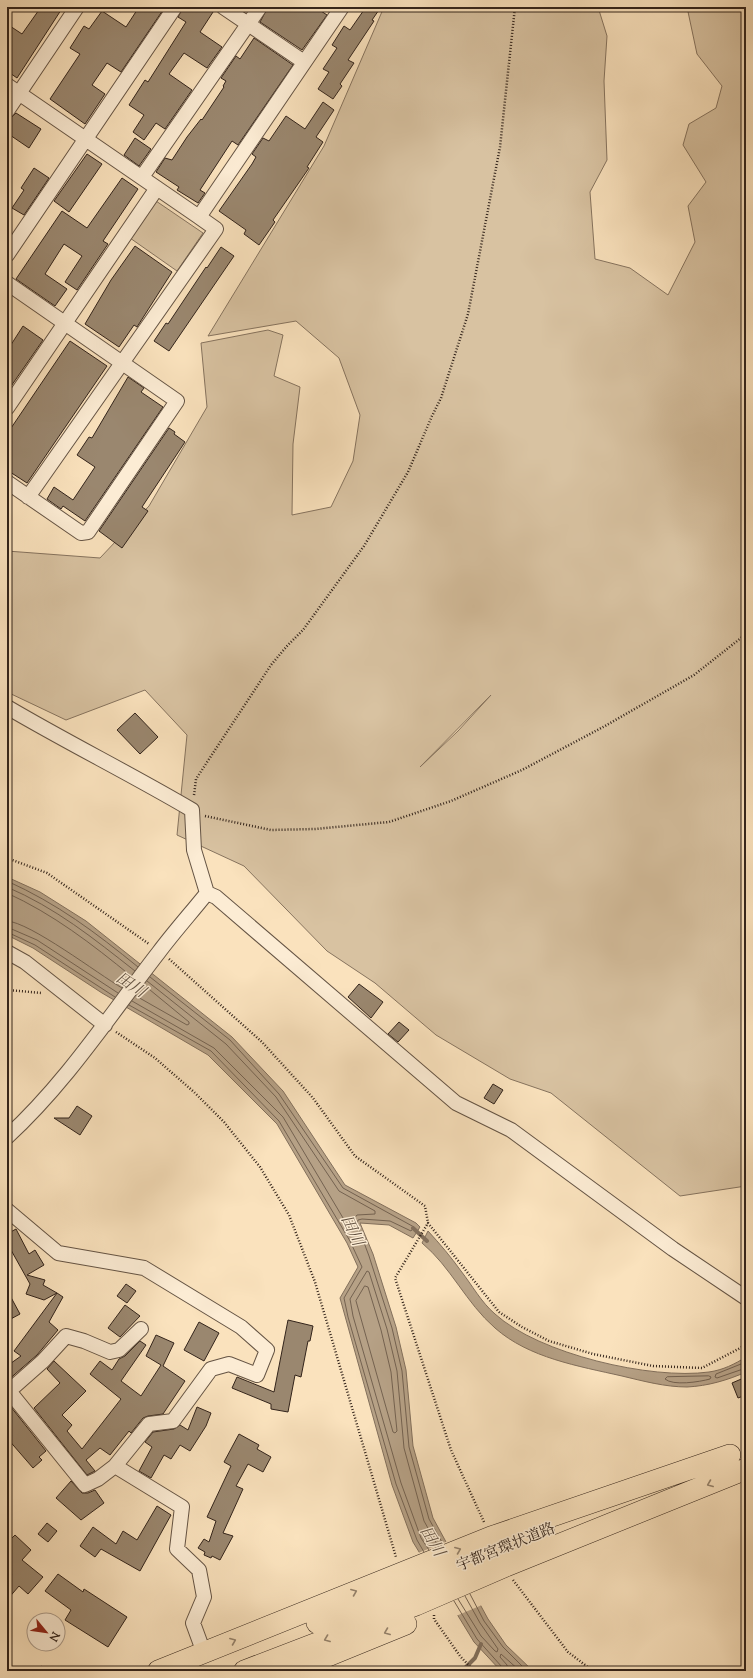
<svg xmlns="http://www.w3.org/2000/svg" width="753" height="1678" font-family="'Sorts Mill Goudy','Noto Serif JP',serif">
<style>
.green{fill:#d8c2a1;stroke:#86735e;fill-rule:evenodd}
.water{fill:#b6a186;stroke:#826f5b}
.pier{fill:#fae2bd}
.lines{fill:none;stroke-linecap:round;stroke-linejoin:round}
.shore{stroke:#746250;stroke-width:1}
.stream{stroke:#826f5b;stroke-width:4}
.building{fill:#9a876f;stroke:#33241b}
.minor-casing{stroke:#655444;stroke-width:16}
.highway-casing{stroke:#33241b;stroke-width:22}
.path{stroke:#33241b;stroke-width:2.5;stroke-dasharray:1 2;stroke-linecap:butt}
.minor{stroke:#fcecd4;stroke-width:14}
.highway{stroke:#fae2bd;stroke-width:21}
.oneway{stroke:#96836c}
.labels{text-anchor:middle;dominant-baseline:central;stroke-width:3;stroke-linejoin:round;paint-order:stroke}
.street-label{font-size:15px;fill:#33241b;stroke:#fcecd4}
.water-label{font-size:16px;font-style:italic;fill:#615040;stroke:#fcecd4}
</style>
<rect width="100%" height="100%" fill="#fae2bd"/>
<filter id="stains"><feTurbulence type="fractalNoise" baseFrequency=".005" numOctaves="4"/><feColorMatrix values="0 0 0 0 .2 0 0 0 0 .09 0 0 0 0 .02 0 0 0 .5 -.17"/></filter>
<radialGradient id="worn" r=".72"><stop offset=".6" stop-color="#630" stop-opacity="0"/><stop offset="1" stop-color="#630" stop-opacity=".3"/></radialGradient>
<path class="green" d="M384,7H598L607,36L604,81L607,160L590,192L595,259L630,268L668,295L695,242L688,206L706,182L683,145L689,124L716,108L722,86L697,54L687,7H746V1186L680,1196L551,1093L510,1079L436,1035L375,983L327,951L244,866L177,835L187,735L145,690L66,720L7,692V551L100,558L149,506L207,407L201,343L268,330L283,335L274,376L300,387L293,444L292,515L331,507L353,461L360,415L339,358L296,321L208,336L324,146ZM491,695L458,731L420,767Z
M156,201L203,233L177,271L130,238Z"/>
<path class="water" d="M7,877L40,892L86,921L232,1037L283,1091L345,1185L416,1223L420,1227L413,1238L389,1225L360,1223L373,1254L396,1327L406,1370L413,1446L433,1518L488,1619L506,1645L533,1671H501L474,1642L413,1542L392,1485L340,1298L358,1267L347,1243L277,1124L208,1055L102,993L33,948L7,935Z
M428,1231C440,1244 451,1257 461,1271C472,1285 481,1302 495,1314C539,1354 651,1380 709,1372C723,1370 735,1364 746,1357V1372C728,1380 708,1386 687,1387C665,1387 643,1381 622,1376C578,1366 529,1358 495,1328C466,1303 451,1267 422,1243Z"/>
<path class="pier" d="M448,1541L482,1605L456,1616L418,1553Z"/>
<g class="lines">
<path class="shore" d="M7,881C58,904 95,932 138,967
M7,887C56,908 93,938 135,971
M7,893C53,914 92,944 131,976
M7,921C30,922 98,974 122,988
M7,927L37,940L118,993
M7,932L35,945L115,997
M150,977L230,1040L279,1094L343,1188L414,1227L411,1231L390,1221L362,1219L358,1220L357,1224L369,1256L392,1328L402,1371L409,1447L429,1519L443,1544
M136,996L187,1025L189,1024V1022L144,985
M132,1001L214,1048L283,1117L349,1228H352L353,1220L357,1215L375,1214V1211L339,1191L276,1097L226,1044L147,981
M129,1005L211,1051L279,1121L350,1241L362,1267L344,1298L348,1317L396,1484L417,1540L424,1552
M365,1286L368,1287L381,1330L391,1372L397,1431L395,1433L393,1432L356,1301Z
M746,1362L716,1374L715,1377L717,1378L746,1368
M709,1376L711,1377L710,1379C699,1382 673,1386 665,1379L667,1377Z
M429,1550L421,1538L401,1483L353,1316L350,1299L367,1271L369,1272L387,1329L397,1371L404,1448L424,1521L438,1546
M470,1594L484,1621L503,1647L527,1671
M458,1599L481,1636L495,1651L497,1652L498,1649L480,1623L465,1596
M454,1601L477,1639L502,1667L503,1671
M508,1671L507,1665L500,1657L501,1654L520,1671"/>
<path class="stream" d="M413,1228L427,1241
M462,1671L475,1658L481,1644"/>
</g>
<path class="building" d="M41,7H63L17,78L7,71V24L22,34Z
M139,7H165L121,72L107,63L92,85L105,94L85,124L50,99L80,54L70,48L84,26L89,29L102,11L126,27Z
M183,7H215V9L200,32L222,47L207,68L184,53L169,74L192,90L165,129L156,123L144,140L133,132L144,115L129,105L145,80L148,82L186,22L178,17Z
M238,7H250L246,12Z
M268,7H315L327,15L302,50L260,22Z
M366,7H381L372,20L374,21L348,60L354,63L340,84L342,86L333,99L318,89L329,72L323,69L337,48L332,45L344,26L350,30Z
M254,38L293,65L238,145L232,141L200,190L205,193L198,203L177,190L179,187L156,172L165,158L172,160L187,137L201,119L202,120L224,87L223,86L226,81L221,78L236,56L240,59Z
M323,102L334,110L316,137L323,142L307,167L309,168L273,220L275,222L259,245L244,234L246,230L219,211L252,164L256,157L252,154L263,138L269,141L286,116L305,129Z
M16,113L41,129L29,148L7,133V120L11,118Z
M135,138L151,149L139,166L124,155Z
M87,154L102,164L69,212L54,201Z
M34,168L49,178L24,215L12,208L24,190L21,188Z
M122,178L138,189L103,241L108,244L77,290L65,282L82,256L64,244L45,274L67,289L55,306L16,279L62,211L87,228Z
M135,246L172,272L137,327L134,325L119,347L85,324L111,280Z
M221,247L234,256L169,351L154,341L166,323L168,324L206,267L207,268Z
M23,326L43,340L7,392V351Z
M70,341L107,366L27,483L7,470V434Z
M128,377L144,388L141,392L163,407L85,521L63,506L61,509L47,499L54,487L73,500L95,467L77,455L89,437L92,438Z
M169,428L175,432L174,434L185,442L142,507L148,511L122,548L99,531Z
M135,713L158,737L140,754L117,730Z
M359,984L383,1002L371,1018L348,997Z
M399,1022L409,1030L398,1042L388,1034Z
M493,1084L503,1090L494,1104L484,1098Z
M77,1106L92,1116L80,1135L54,1118H69Z
M16,1229L29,1254L35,1250L44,1265L27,1275L45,1280L43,1285L57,1293L44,1300L26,1294L30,1284L11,1250L7,1252V1234Z
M126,1284L136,1291L127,1303L117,1296Z
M7,1290L20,1314L7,1321Z
M57,1293L63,1297L49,1322L58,1330L37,1355L7,1381V1366L21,1356L14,1351Z
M125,1305L140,1316L120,1337L108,1328Z
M288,1320L313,1326L310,1341H308L301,1377L295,1375L288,1412L271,1409V1404L232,1388L237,1377L274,1392Z
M199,1322L219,1333L204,1361L184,1350Z
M156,1335L174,1343L163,1366L185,1381L163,1414L148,1416L143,1418L131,1433L129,1431L110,1455L100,1448L86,1460L95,1471L87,1475L34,1408L60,1383L47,1369L54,1361L86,1391L62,1415L72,1425L67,1431L82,1449L121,1399L90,1374L100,1361L112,1370L119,1359L125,1356L140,1341L146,1345L121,1381L141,1396L161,1365L146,1356Z
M746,1377V1395L738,1398L732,1383Z
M7,1402L46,1451L39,1457L42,1460L33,1468L7,1438Z
M197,1407L211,1413L206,1426L190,1451L180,1445L171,1459L164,1455L151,1478L139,1471L152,1447L145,1442L153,1432L174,1429L180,1425L188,1430Z
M239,1434L259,1445L257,1449L271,1457L263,1472L248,1464L236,1486L243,1489L223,1533L233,1536L220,1560L212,1556L211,1558L204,1555L205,1552L198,1548L204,1539L209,1542L216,1521L207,1517L231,1466L224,1462Z
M71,1481L82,1493H88L95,1490L104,1503L81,1520L56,1498Z
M157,1506L171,1515L140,1571L101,1549L95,1557L80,1546L93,1527L116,1544L123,1531L137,1540Z
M47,1523L57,1531L48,1542L38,1534Z
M15,1535L31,1550L22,1560L43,1577L28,1594L19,1586L7,1600V1580L12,1574L7,1569V1543Z
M58,1574L83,1592L84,1589L127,1617L108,1647L65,1620L71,1610L45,1591Z"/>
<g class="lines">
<g class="minor-casing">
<path id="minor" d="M223,7L304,62
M7,85L199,217L342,7
M7,111L77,7
M142,177L260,7
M7,255L175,7
M7,283L177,401L88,532L81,533L7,482
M7,408L157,188
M28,497L216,229L199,217
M7,707C68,743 131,774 192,810L194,850L207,893C191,913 174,932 159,952C110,1015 66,1083 7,1137
M207,893L216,897L456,1103L511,1130L673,1249L746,1298
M7,952L25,962L105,1025
M7,1210L58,1253L144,1268L241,1327L267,1350L257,1375L229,1364L211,1369L173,1421L149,1424L115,1466
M7,1390L9,1391L85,1485L98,1479L115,1466L182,1507L177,1549L199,1570L204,1597L193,1623L204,1653
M9,1391L43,1361L66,1336L84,1341L110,1352L119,1350L141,1329"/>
</g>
<g class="highway-casing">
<path id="highway" d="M317,1623L544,1533
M158,1671L491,1537L730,1455
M244,1671L416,1605L506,1566L746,1469
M291,1671L406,1624"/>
</g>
<path class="path" d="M194,795L196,779L271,665L287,646L303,630L364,546L408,472L432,416L441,398L468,314L500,147L515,7
M205,816L271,830L315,829L389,822L451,801L522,770L605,726L694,675L746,634
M7,858L47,873L149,944
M169,959L262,1042L313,1098L355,1156L425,1206L428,1223
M7,990L42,993
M116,1032L155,1058L194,1092L224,1122L260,1167L289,1215L315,1282L396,1557
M484,1522L451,1450L395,1278L428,1223L499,1312L522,1327L549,1341L593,1354L653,1366L702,1368L746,1345
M513,1580L568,1652L593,1671
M434,1615V1619L460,1656L474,1671
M41,1667L58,1671"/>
<use href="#minor" class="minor"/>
<use href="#highway" class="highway"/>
</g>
<defs><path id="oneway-chevron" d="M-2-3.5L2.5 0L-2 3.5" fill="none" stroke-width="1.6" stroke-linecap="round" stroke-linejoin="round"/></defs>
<g class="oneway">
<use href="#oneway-chevron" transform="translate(710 1484) rotate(158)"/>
<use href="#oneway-chevron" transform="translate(458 1550) rotate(-22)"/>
<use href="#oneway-chevron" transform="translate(354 1592) rotate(-22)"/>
<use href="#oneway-chevron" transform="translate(387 1632) rotate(158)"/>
<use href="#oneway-chevron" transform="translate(327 1639) rotate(159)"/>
<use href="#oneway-chevron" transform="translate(233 1641) rotate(-22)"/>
</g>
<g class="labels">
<g class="street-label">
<text transform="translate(506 1548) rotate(-22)">宇都宮環状道路</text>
</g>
<g class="water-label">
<text transform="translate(130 986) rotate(33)">田川</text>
<text transform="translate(351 1231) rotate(65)">田川</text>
<text transform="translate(431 1542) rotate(59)">田川</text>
</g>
</g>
<rect width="753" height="1678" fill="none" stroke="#fae2bd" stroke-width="24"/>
<rect x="8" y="8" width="737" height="1662" fill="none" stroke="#33241b" stroke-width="2"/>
<rect x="12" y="12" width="729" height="1654" fill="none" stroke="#33241b"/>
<g transform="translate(46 1632) rotate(119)"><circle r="19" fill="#fcecd4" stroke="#ac9c8a"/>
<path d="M0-3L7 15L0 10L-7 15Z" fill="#8f2418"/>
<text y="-6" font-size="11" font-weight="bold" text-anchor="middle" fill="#33241b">N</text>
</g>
<rect width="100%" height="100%" filter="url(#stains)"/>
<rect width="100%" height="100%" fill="url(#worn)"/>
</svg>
